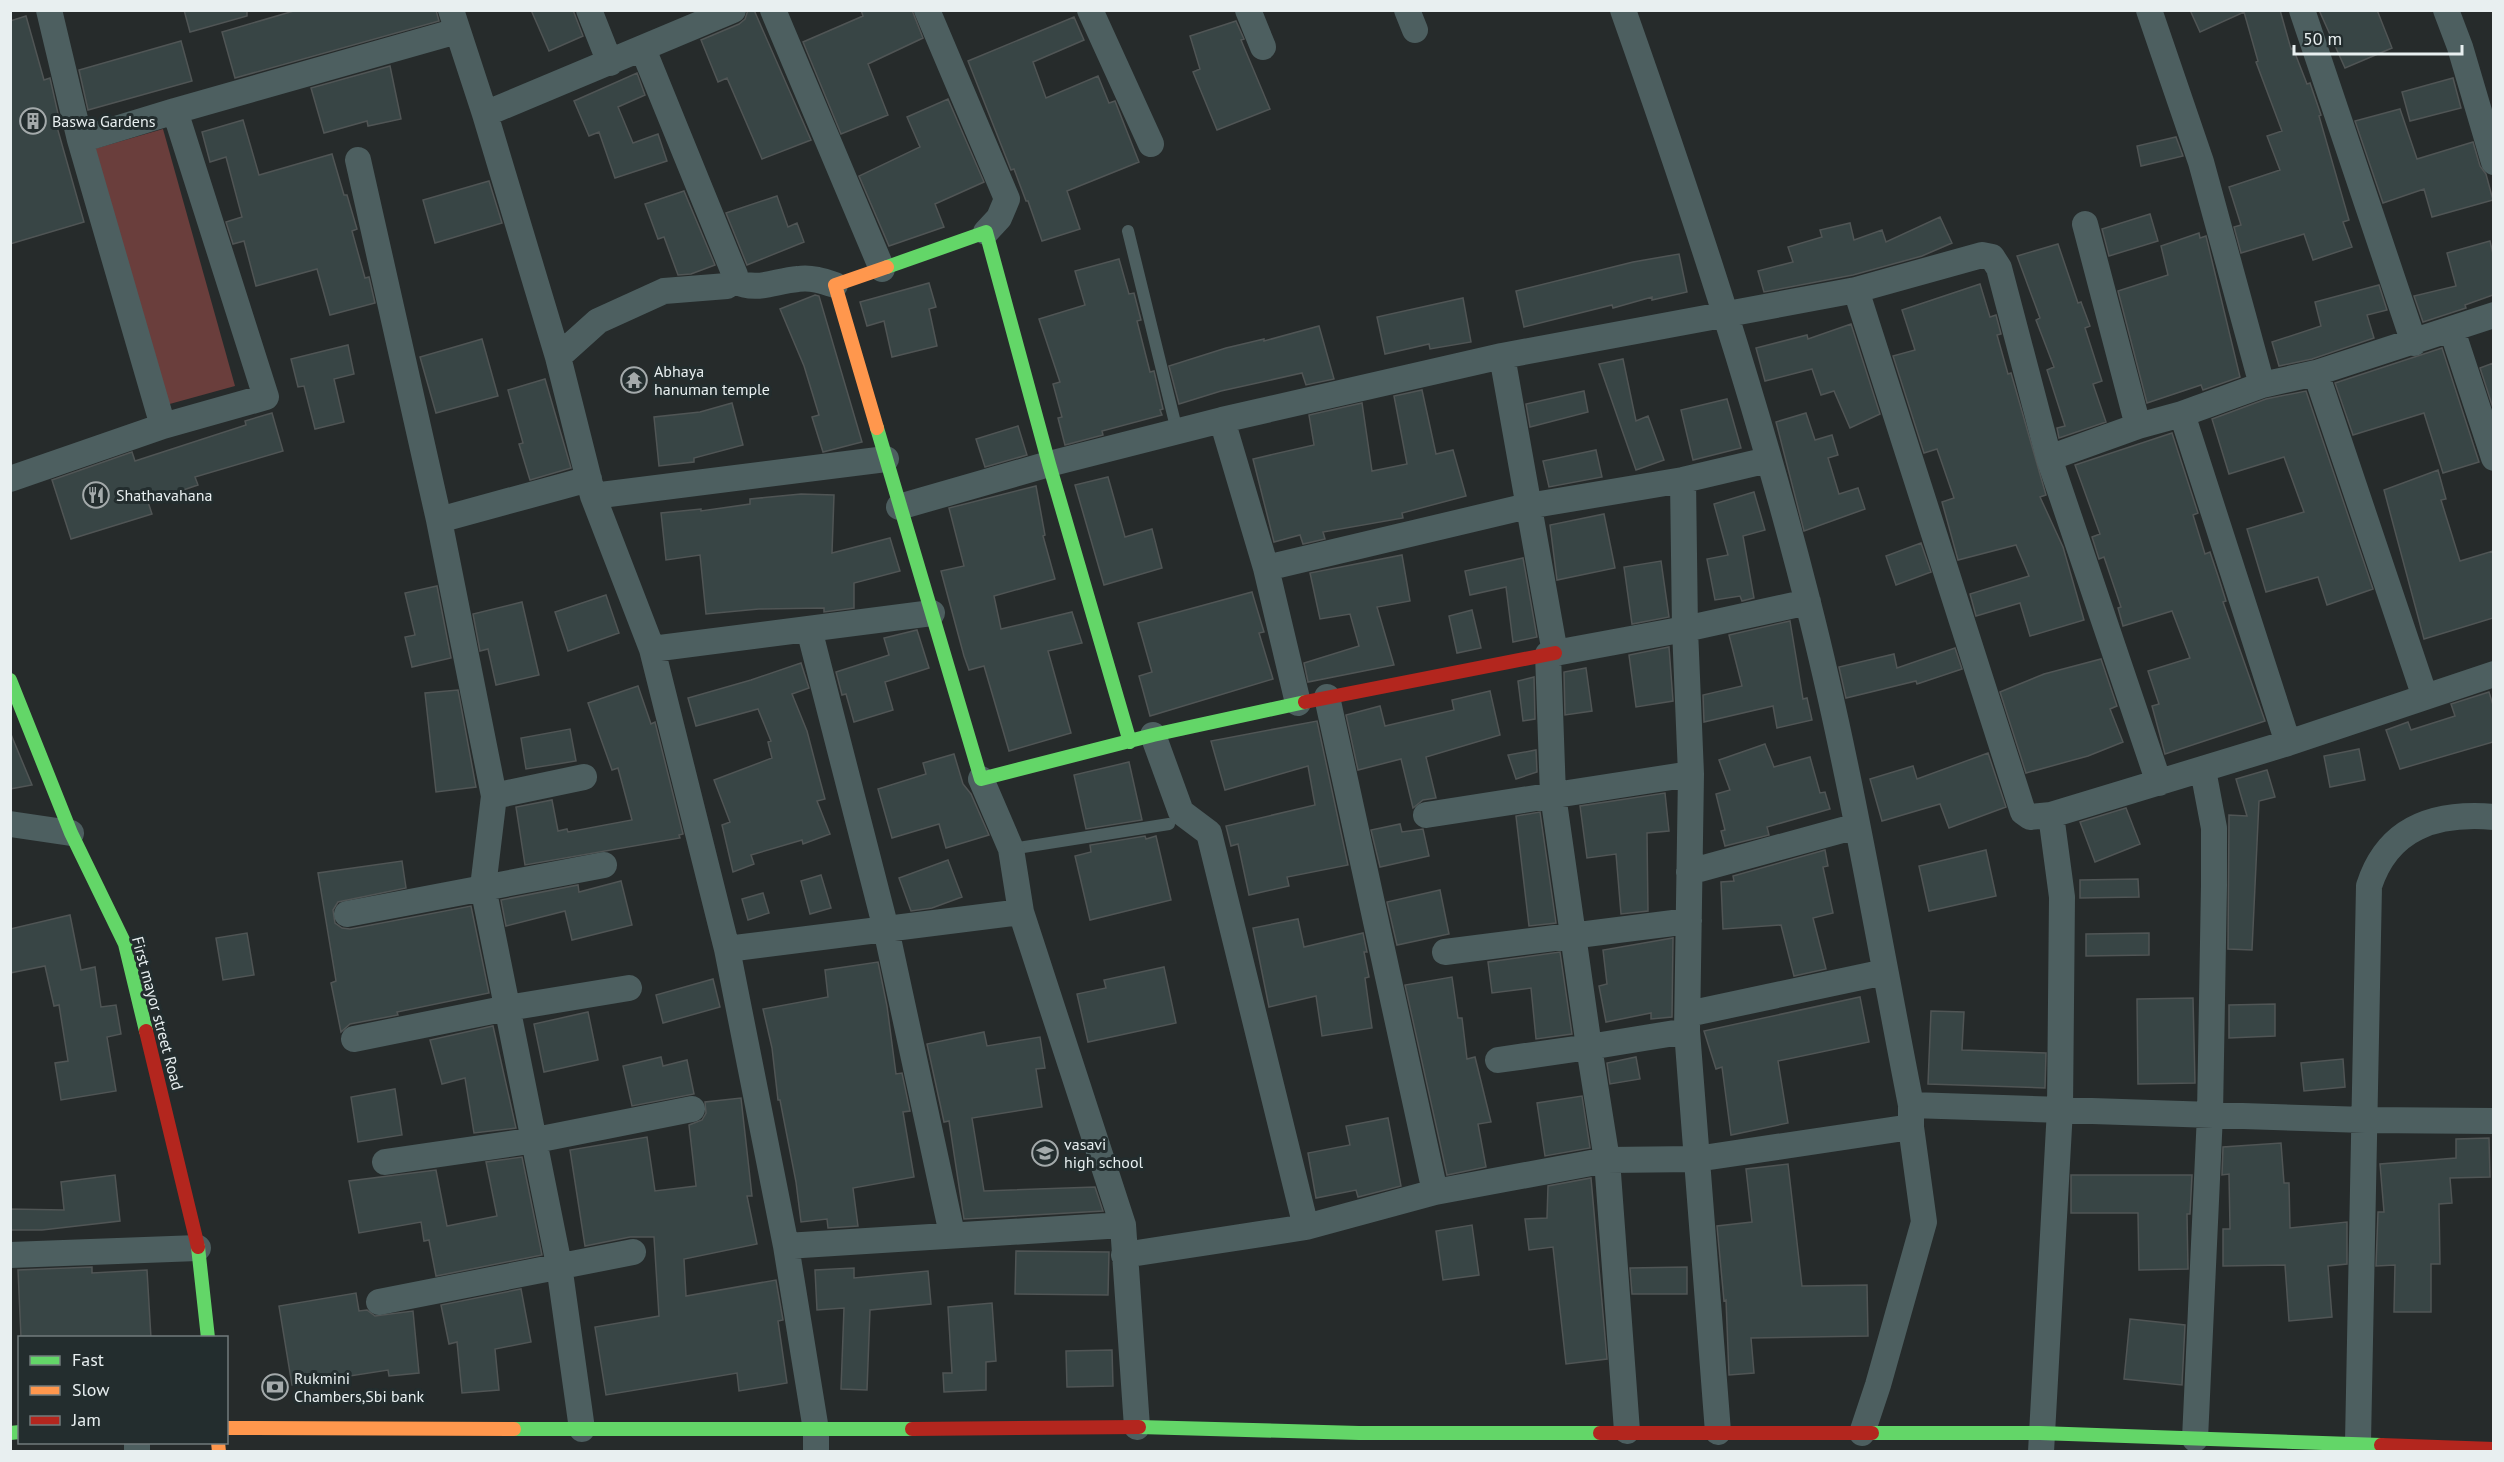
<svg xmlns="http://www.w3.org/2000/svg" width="2504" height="1462" font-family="'PT Sans',sans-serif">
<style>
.green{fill:#6a3e3c}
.building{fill:#384545;stroke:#505555;stroke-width:1.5}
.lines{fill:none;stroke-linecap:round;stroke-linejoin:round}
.lane{stroke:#4d5f60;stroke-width:12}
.street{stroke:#4d5f60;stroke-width:26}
.fast{stroke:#63d668;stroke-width:14}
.slow{stroke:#ff974d;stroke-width:14}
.jam{stroke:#b3261e;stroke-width:14}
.labels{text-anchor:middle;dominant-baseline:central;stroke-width:6;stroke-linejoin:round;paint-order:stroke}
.poi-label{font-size:16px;fill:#e8eff0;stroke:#232d2e;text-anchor:start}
.street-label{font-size:16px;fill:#e8eff0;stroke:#232d2e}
</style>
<rect width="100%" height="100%" fill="#262b2b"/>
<path class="green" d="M163,129L235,386L166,405L94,149Z"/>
<path class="building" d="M184,10H247V16L190,32Z
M297,10H436L439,21L235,78L222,32Z
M531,10H573L583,36L549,51Z
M748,10H754L811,140L762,159L727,78L718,82L701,40L739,24L745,19Z
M861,10H912L923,38L868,64L888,115L841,134L803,42L863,16Z
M2190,10H2280L2291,49L2293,48L2307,84L2310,83L2321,115L2319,116L2349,220L2343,222L2352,247L2313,260L2304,234L2241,253L2234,227L2241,225L2229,187L2280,170L2267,136L2282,131L2256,62L2258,61L2244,12L2200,32Z
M2319,10H2377L2392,48L2345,68Z
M26,16L44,80L50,78L59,118L55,120L84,222L10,244V21Z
M1074,17L1084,40L1033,62L1046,98L1098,76L1109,103L1115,101L1139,162L1067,191L1080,229L1042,241L1028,201H1026L1014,169L1011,170L968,61Z
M1236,21L1244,39L1241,40L1270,109L1217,130L1193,72L1200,69L1190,36Z
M181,41L192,81L88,110L79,70Z
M390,66L401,119L368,126L367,121L324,133L311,88Z
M637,73L645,95L618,107L633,143L658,134L667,161L615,178L599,132L589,136L574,101Z
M2453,78L2461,108L2410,121L2402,92Z
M948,99L984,182L935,204L944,227L889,246L859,176L920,147L907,117Z
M2400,109L2417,159L2473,142L2480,166L2486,174L2493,200L2432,217L2424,189L2383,203L2355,121Z
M243,120L259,175L332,154L344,195H347L357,229L352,231L365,278L369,277L375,303L330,315L317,269L256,286L244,241L233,244L226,222L242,217L226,157L210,162L202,132Z
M2176,137L2183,156L2141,166L2137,146Z
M489,181L502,223L435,243L423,200Z
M684,191L715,265L691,274L678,275L664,237L658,239L645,204Z
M777,196L788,227L797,223L804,242L747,265L726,213Z
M2150,214L2158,241L2109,256L2102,229Z
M1940,217L1952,243L1922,256L1853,275L1764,292L1758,271L1793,262L1788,247L1822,237L1820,230L1850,223L1854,240L1882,230L1886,242Z
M2199,233L2200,238L2206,236L2240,377L2203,390L2201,385L2147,403L2118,291L2168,275L2161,246Z
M2490,241L2493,254V295L2465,305L2466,308L2423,322L2414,296L2456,286L2447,253Z
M2058,244L2078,303L2081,302L2090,326L2085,328L2102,381L2093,384L2106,422L2059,438L2057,428L2065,426L2047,370L2054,367L2036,320L2040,318L2017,256Z
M1679,254L1687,292L1652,300V297L1613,308L1612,305L1524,327L1516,291L1633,262Z
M1119,259L1129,294L1134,293L1141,320L1137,321L1150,372L1154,371L1163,409L1160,410L1162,415L1102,431L1103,435L1065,445L1058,418L1062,417L1053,384L1060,382L1039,319L1085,305L1075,271Z
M929,283L936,307L929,309L937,346L892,357L884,321L867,326L860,302Z
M1980,284L1990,317L1996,315L2001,334L1997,335L2008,374L2011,373L2046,495L2040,497L2063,547L2084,620L2030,636L2020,603L1976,616L1970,594L2029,576L2016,545L1958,560L1942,502L1954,498L1937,449L1924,453L1893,356L1915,350L1902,310Z
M2379,285L2387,310L2367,315L2374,338L2312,359L2279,366L2272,342L2321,326L2315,302Z
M815,295L819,296L862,442L823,452L812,417L819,415L804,366L780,309Z
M1463,298L1471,342L1430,349L1429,344L1385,354L1377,317Z
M1851,324L1880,414L1850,428L1834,391L1821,395L1812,369L1765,381L1756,348L1807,335L1808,339Z
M1319,326L1334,379L1306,385L1302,373L1221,391L1179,404L1169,366L1226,348L1264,339V341Z
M482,339L498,396L436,413L420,357Z
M348,345L354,374L334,379L344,422L315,429L304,386L298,387L291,359Z
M2442,348L2479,462L2443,473L2424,413L2353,435L2335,383Z
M1623,359L1636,421L1648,416L1664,460L1636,470L1599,364Z
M2493,363V408L2480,368Z
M545,379L571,468L530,480L519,444L523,443L508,390Z
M1422,390L1436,454L1453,450L1466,496L1402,513L1403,518L1323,532L1325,539L1303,544L1300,535L1274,542L1253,459L1314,445L1309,415L1362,403L1372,471L1407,464L1394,396Z
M1584,391L1588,412L1530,427L1526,404Z
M2306,391L2373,589L2327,605L2318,577L2266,592L2247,529L2304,512L2284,457L2229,474L2212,419L2266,399Z
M1727,399L1741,448L1693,460L1681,410Z
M732,403L743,445L694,458V462L659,466L654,417L700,412Z
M272,413L283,451L195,477L198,485L148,502L152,514L71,539L52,480L132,452L135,461L246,425L245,421Z
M1806,413L1815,440L1832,435L1838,455L1828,458L1839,494L1858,488L1865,509L1804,531L1776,422Z
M1018,426L1027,455L985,467L976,439Z
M2172,433L2198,513L2193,515L2205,554L2210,552L2219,579L2226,601L2223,602L2265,721L2165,754L2152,706L2159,704L2148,671L2190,658L2172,611L2123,626L2118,608L2121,607L2104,557L2099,559L2092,537L2100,534L2075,465Z
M1596,450L1602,477L1549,487L1543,461Z
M2438,470L2446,499L2441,500L2460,561L2493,551V618L2424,639L2384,490Z
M1108,477L1125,537L1152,529L1162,568L1104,585L1075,485Z
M1036,486L1045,535L1043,536L1055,579L994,596L1001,629L1072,612L1082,643L1048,651L1071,733L1009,751L984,666L969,670L964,656L941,571L964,566L949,508Z
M1754,492L1765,530L1743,536L1754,598L1742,601L1740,596L1715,600L1707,559L1728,555L1714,504Z
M801,494L834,495L832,553L890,538L900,571L854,583V608L824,612V608L759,609L706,614L700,555L666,560L661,513L701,509V511L750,504V499Z
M1604,514L1615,568L1557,580L1550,525Z
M1921,543L1931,572L1896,585L1886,556Z
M1402,555L1410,601L1377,607L1394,665L1308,682L1304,663L1359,646L1350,614L1320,619L1310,573Z
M1523,558L1537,637L1513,642L1506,587L1470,595L1465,571Z
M1661,561L1669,617L1632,624L1624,567Z
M437,586L451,658L412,667L405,637L415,635L405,593Z
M1252,592L1264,632L1259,633L1273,679L1150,716L1139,676L1152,672L1138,623Z
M606,595L619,633L568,651L555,612Z
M522,602L539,675L496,685L488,649L480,651L473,614Z
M1472,610L1481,648L1457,653L1449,616Z
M1790,621L1803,699L1807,698L1812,720L1777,728L1773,706L1704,722L1703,695L1742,686L1729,635Z
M917,630L929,668L885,682L893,710L854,722L846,694L842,695L836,672L889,655L884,638Z
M1669,647L1673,701L1636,707L1629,655Z
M1955,648L1962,669L1917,684L1916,681L1846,698L1839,667L1894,654L1897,668Z
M2101,659L2117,706L2110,709L2123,742L2088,756L2026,773L2000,692L2044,674Z
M801,663L809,688L792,694L807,731L818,773L825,799L817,801L830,834L803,844L802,840L751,855L754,864L733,872L722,825L730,822L714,780L772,758L768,742L771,741L758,709L696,726L688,698L751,680Z
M1586,668L1592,711L1565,715L1564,672Z
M1534,677L1535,719L1523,721L1518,681Z
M638,686L651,724L655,722L683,834L679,835L680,838L525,865L516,807L552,800L558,831L567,829L568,832L632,820L618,768L612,770L588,703Z
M458,690L476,787L436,792L425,693Z
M1490,691L1500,735L1426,757L1436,798L1423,800L1413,808L1401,759L1358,770L1346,715L1380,706L1385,726L1454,710L1452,700Z
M2489,692L2493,705V742L2400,769L2386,730L2408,722L2411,730L2455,716L2451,704Z
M1317,721L1348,865L1287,877L1289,886L1249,895L1238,844L1231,846L1226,826L1315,805L1308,766L1225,790L1211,741Z
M570,729L576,761L526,769L521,738Z
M10,732L32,785L10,789Z
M1765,744L1774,767L1810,757L1820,793L1825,792L1830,809L1767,827L1769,835L1725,846L1721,831L1725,830L1716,794L1730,790L1719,760Z
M2359,749L2365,780L2330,787L2324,756Z
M1536,750L1537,772L1516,779L1508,755Z
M1988,753L2006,807L1949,828L1940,804L1882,821L1870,779L1913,766L1917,779Z
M954,754L963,784L971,794L989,835L946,848L939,824L892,838L878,789L926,774L923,763Z
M1129,762L1142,820L1086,829L1074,775Z
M2267,770L2275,797L2259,801L2252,950L2228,949L2229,815L2247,816L2236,779Z
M1665,793L1669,831L1647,833L1648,911L1621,914L1616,854L1587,858L1580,806Z
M2126,808L2140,844L2095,862L2080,822Z
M1540,812L1556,923L1529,926L1516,816Z
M1400,824L1402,832L1423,829L1429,856L1380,867L1371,830Z
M1145,836L1146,839L1156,836L1171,900L1090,920L1075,856L1091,852L1090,845Z
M1825,850L1828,866L1823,867L1833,913L1813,918L1826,969L1794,976L1781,925L1723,929L1721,882L1734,881L1733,876Z
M1986,850L1996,896L1929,911L1919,866Z
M948,860L962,897L932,908L911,911L899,878Z
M402,861L406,888L338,902L333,910L335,923L342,928L350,929L471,906L489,993L397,1012L398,1015L350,1024L341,1032L331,983L336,981L318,873Z
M821,875L831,908L810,914L801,881Z
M2138,879L2139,897L2080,898V880Z
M621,881L632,925L572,940L565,911L506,926L501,900L578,885L579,892Z
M1440,890L1449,934L1397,945L1387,902Z
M763,893L769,913L748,920L742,899Z
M70,915L81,970L95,967L101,1007L116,1005L121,1034L107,1037L116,1091L61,1100L55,1063L68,1061L59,1005L54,1006L45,966L10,973V929Z
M1298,919L1304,947L1363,933L1367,952H1364L1369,977L1365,978L1372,1028L1322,1036L1316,996L1269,1007L1253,928Z
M247,933L254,975L223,980L216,938Z
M2149,933V955L2086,956V934Z
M1673,938L1672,1017L1651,1019V1013L1606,1022L1599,986L1607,984L1603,950Z
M1560,952L1572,1034L1536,1039L1531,988L1492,993L1488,962Z
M878,962L887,1006L896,1074L902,1073L910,1111L903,1112L914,1177L853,1188L858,1226L828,1228L827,1219L801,1222L796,1182L780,1100H778L772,1048L763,1009L828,997L825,970Z
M1164,967L1176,1023L1088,1042L1077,994L1106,988L1104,980Z
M1452,977L1458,1018H1462L1467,1059L1475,1057L1491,1122L1478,1124L1486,1167L1447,1175L1405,985Z
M713,979L720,1007L663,1023L656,995Z
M1860,997L1869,1042L1778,1061L1788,1123L1731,1135L1722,1067L1716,1069L1704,1031Z
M2193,998L2195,1083L2138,1084L2137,999Z
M2275,1004V1036L2229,1038V1005Z
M1931,1011L1964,1012L1962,1050L2046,1053L2045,1088L1928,1084Z
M588,1012L598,1060L544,1072L534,1024Z
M493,1026L516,1128L474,1133L465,1078L442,1084L430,1040Z
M984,1032L987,1046L1040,1037L1045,1068L1036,1069L1042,1107L972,1118L984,1191L1095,1187L1103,1211L964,1219L949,1121L944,1122L927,1044Z
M661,1057L663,1066L687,1060L694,1094L632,1106L623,1066Z
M1636,1057L1640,1079L1610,1084L1607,1063Z
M2343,1059L2345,1087L2304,1091L2301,1063Z
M395,1089L402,1135L358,1142L351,1097Z
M1582,1096L1590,1148L1545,1156L1537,1103Z
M741,1098L752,1196H747L757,1244L684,1259L686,1296L776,1280L783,1320L778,1321L787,1383L739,1391L737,1373L606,1395L595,1327L659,1316L654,1237H630L585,1246L570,1150L647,1137L655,1191L696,1186L689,1125L702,1120L706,1113L705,1102Z
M1388,1118L1401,1186L1358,1197L1356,1190L1316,1198L1308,1153L1350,1145L1346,1126Z
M2489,1138L2490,1177L2450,1178L2452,1203L2439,1204L2440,1264H2431V1312H2394L2395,1265L2376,1266L2378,1212H2384L2380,1164L2456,1158V1139Z
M2281,1143L2284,1183H2289L2290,1228L2347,1222V1264L2328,1266L2332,1317L2289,1321L2285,1265L2223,1266V1229H2230L2229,1174L2222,1175L2223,1147Z
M522,1157L542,1255L436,1276L429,1240L424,1241L421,1222L359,1233L349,1181L436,1170L447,1226L497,1216L486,1162Z
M1788,1164L1802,1286L1867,1285L1868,1336L1751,1338L1754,1373L1729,1375L1726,1300L1724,1301L1717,1226L1752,1222L1746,1169Z
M115,1175L120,1221L42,1230H10V1209L64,1210L61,1182Z
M2071,1175H2192L2190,1214H2187L2188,1269L2139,1270L2138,1213H2071Z
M1591,1178L1607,1359L1566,1364L1553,1247L1529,1250L1525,1219L1547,1218L1548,1186Z
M1472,1225L1479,1275L1443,1280L1436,1231Z
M1016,1251L1109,1252L1108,1295L1015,1294Z
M92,1267V1273L147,1270L151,1338H21L18,1270Z
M1687,1267V1294H1632L1630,1268Z
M854,1268V1278L928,1271L931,1304L870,1310L867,1390L841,1389L844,1308L817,1310L815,1270Z
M521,1289L531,1342L495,1349L499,1390L462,1393L457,1342L449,1344L441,1305Z
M356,1293L359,1311L367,1310L375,1316L413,1311L419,1373L389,1376L388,1370L292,1385L279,1306Z
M992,1303L996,1361L986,1362V1390L944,1392L943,1373H952L948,1307Z
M2130,1319L2185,1325L2182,1385L2124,1379Z
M1112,1350L1113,1386L1067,1387L1066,1351Z"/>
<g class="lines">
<path class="lane" d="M1128,231L1177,431
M1011,849L1169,824"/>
<path class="street" d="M49,10L80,140
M451,10L485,114L558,357L593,496L652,649L727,949
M589,10L610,63
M773,10L882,269
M927,10L1007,199L999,218L986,232
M1090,10L1151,144
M1248,10L1263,47
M1407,10L1415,30
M1623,10C1692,205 1757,402 1808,603C1850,768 1878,937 1911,1105V1127L1924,1222L1878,1385L1862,1433
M2149,10L2201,162L2262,385
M2302,10L2414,343
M2446,10L2460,47L2494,162
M485,114L733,10
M358,160L439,520
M2085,224L2138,426
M734,281C757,292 774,281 798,279C811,277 823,281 835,285
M1856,290L2023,812L2030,817L2051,815L2288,743L2494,674
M2452,330L2494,458
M1502,356L1555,653L1685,629L1691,774L1687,1031L1718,1432
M558,357L598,321L664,291L727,286L734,281L735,275L643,49
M2316,373L2494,315
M2182,414L2262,385L2316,373L2425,697
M1222,420L1266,568L1298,703
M163,426L80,140L175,111
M2049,458L2138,426L2182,414L2288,743
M10,479L163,426L266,397L175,111L457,31
M1683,480L1685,629L1808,602
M593,496L886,459
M899,507L1049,464L1222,420L1502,356L1856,290L1982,255L1992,257L1999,268L2049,458L2159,783
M1266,568L1528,506L1683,480L1768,460
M809,629L886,929L952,1234
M652,649L932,613
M1548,654L1553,795L1589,1047L1687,1031
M1327,697L1435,1192
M981,779L1011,849L1021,912L1123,1225L1137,1427
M494,796L584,777
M1426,815L1691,774
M10,824L71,833
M1689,872L1857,826
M347,914L604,865
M1445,952L1689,921
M1688,1014L1885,972
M354,1039L508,1008L629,988
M1498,1060L1589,1047L1607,1160L1627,1431
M1911,1105L2365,1120L2494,1121
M385,1162L536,1140L692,1109
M1306,1227L1435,1192L1607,1160L1696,1159L1911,1127
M786,1246L727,949L1021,912
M10,1255L198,1248
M1124,1255L1306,1227L1209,833L1181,812L1153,735
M379,1302L633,1252
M582,1429L559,1265L483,887L494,796L439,520L589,479
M2195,1439L2210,1114L2214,885V828L2203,770
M137,1442V1452
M2358,1442L2369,886C2388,827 2436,812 2494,817
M816,1452V1430L786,1246L1123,1225
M2041,1452L2060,1109L2062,897L2051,815"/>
<path class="fast" d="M887,267L986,232L1049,464L1130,742
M877,428L981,779L1153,735L1305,702
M10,680L71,833L125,944L146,1031
M198,1247L208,1338
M1139,1427L1359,1433H1600
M514,1429H912
M10,1433L20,1432
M1872,1433H2040L2381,1445"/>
<path class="slow" d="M877,428L835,285L887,267
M226,1428L514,1429
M218,1442L219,1452"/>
<path class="jam" d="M1305,702L1555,653
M146,1031L198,1247
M912,1429L1139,1427
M1600,1433H1872
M2381,1445L2494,1449"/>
</g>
<defs>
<g id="building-ring" transform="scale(1.35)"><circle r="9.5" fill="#232d2e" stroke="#a4aaab" stroke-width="1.5"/><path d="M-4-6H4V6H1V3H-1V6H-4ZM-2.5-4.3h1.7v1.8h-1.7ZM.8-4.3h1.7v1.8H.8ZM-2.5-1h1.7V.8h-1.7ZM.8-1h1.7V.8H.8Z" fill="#a4aaab"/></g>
<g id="temple-ring" transform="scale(1.35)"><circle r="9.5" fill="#232d2e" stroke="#a4aaab" stroke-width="1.5"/><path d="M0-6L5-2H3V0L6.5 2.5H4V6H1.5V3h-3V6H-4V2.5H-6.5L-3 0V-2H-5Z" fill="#a4aaab"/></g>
<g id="restaurant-ring" transform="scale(1.35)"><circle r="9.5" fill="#232d2e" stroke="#a4aaab" stroke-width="1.5"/><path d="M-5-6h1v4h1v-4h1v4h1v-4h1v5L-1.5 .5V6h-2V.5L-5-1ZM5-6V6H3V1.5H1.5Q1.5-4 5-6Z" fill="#a4aaab"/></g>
<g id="school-ring" transform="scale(1.35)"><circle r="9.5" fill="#232d2e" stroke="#a4aaab" stroke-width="1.5"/><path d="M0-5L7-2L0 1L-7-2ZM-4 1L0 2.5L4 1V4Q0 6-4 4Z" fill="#a4aaab"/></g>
<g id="bank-ring" transform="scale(1.35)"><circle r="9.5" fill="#232d2e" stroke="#a4aaab" stroke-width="1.5"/><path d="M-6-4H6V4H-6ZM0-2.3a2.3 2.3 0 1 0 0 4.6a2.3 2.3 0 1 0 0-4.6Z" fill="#a4aaab"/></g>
</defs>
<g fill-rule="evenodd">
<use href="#building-ring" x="33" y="121"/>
<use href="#temple-ring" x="634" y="380"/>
<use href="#restaurant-ring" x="96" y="495"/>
<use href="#school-ring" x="1045" y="1153"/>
<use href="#bank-ring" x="275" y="1387"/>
</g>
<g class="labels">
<g class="poi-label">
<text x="52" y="121">Baswa Gardens</text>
<text x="654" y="371">Abhaya<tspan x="654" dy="18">hanuman temple</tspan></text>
<text x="116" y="495">Shathavahana</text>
<text x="1064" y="1144">vasavi<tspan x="1064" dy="18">high school</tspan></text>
<text x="294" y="1378">Rukmini<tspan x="294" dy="18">Chambers,Sbi bank</tspan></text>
</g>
<g class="street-label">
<text transform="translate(158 1013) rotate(75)">First mayor street Road</text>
</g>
</g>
<rect width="2504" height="1462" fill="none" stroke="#e8eff0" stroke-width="24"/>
<rect x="18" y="1336" width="210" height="108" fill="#232d2e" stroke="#727b7c" stroke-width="1.5"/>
<rect x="30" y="1356" width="30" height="9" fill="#63d668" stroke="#727b7c" stroke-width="1.5"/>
<text x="72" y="1366" font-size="18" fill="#e8eff0">Fast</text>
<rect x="30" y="1386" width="30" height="9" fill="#ff974d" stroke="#727b7c" stroke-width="1.5"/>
<text x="72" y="1396" font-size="18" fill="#e8eff0">Slow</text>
<rect x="30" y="1416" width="30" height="9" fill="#b3261e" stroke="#727b7c" stroke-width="1.5"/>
<text x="72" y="1426" font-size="18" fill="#e8eff0">Jam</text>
<path d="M2294 45v9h168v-9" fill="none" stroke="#e8eff0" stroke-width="3"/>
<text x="2303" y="45" font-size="18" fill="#e8eff0" stroke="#232d2e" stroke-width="4.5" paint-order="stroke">50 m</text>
</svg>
